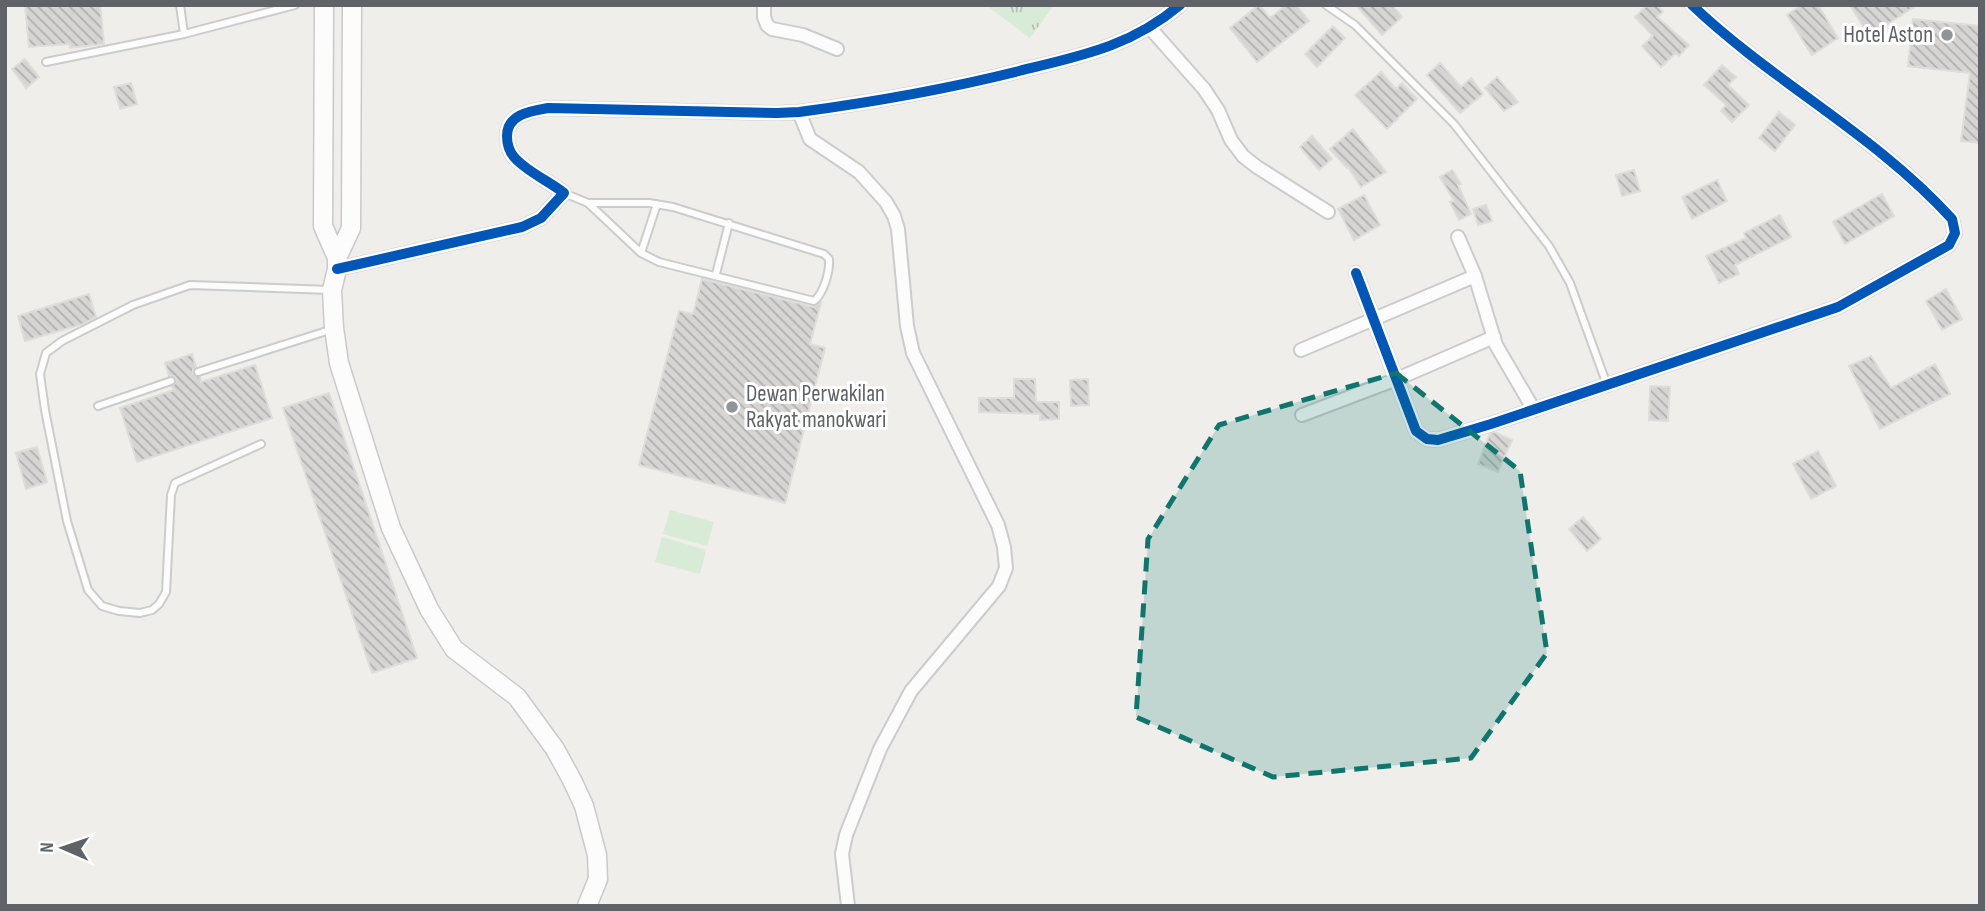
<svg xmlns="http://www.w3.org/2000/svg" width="1985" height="911" font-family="'Sofia Sans Condensed',sans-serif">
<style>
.grass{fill:url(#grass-tufts)}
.garden{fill:#d8ebd6}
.building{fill:url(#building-back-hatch);stroke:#deddd9;stroke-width:2}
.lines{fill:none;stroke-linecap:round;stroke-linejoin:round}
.lane-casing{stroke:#cbcccc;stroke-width:10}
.street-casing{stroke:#cbcccc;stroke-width:16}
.secondary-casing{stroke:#cacacb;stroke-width:21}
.lane{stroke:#fdfcfc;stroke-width:6}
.street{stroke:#fdfcfc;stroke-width:12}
.secondary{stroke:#fdfcfc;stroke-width:18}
.cycleway-casing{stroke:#fff;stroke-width:15}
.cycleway{stroke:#0057b8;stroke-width:10}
.marked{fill:#0f766e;fill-opacity:0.2;stroke:#0f766e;stroke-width:5;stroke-dasharray:14 9;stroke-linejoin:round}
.poi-dot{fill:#919496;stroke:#fff;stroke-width:2.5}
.labels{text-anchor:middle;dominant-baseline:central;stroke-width:6;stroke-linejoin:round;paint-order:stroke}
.poi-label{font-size:23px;fill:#5f6368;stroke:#fff;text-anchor:end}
</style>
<defs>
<pattern id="grass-tufts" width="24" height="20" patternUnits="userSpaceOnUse" patternTransform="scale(1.75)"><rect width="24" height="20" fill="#d8ebd6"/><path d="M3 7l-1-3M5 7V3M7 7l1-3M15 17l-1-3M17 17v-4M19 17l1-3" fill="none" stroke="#b2c2b1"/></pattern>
<pattern id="building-back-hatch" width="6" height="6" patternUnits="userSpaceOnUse" patternTransform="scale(1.75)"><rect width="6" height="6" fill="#d6d5d3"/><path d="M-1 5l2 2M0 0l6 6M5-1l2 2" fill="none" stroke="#b1b0af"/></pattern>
</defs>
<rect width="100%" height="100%" fill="#efeeea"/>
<path class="grass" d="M986,5H1054L1030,38Z"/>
<path class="garden" d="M670,510L714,522L707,546L663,534Z
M662,537L706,550L700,574L655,562Z"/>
<path class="building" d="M25,5H100L104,44L70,48V44L29,47Z
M1259,5L1270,18L1286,5H1296L1309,21L1257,62L1230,28Z
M1356,5H1392L1402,17L1382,35Z
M1647,5H1657L1663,12L1657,17L1689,45L1679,56L1676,53L1661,67L1642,46L1653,36L1635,17Z
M1802,5H1818L1838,38L1812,55L1787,15Z
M1850,5H1917L1869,36Z
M1913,19L1980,26V143L1961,141L1970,73L1908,66Z
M1333,26L1345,38L1317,67L1305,54Z
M25,59L39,77L26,88L12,69Z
M1440,63L1461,87L1471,78L1483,94L1460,113L1427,75Z
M1722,65L1736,77L1728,85L1749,105L1732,122L1721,111L1726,105L1704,85Z
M1381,72L1396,89L1402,83L1417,99L1387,129L1355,95Z
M1497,77L1518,102L1504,111L1485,88Z
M131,83L137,104L120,109L114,87Z
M1779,112L1795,125L1775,151L1759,138Z
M1353,129L1386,172L1361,187L1348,167L1347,168L1330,149Z
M1312,136L1332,159L1319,170L1300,147Z
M1452,170L1461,184L1458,185L1471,214L1459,220L1450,202L1454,201L1440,177Z
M1634,170L1640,191L1622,196L1616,175Z
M1717,180L1727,201L1692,219L1682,197Z
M1882,194L1894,216L1845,244L1833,222Z
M1364,195L1380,225L1354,240L1338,209Z
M1486,205L1492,221L1478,225L1473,209Z
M1780,215L1791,237L1735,265L1739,274L1719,283L1706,256L1746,238L1744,233Z
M702,279L813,307L821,303L810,344L825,348L785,503L639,465L679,311L693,314Z
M1946,289L1962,319L1942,330L1926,301Z
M89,294L96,317L83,324L25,341L18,316Z
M192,354L196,367L193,370V374L200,377L201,382L255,365L272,418L137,462L120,408L174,390L172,387L177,380L174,376H169L165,363Z
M1871,356L1891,388L1935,364L1950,394L1880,429L1849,366Z
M1014,379H1035L1036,402H1059V419L1040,420V414L979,412V398H1014Z
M1088,379L1089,405L1071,406L1070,380Z
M1650,386L1670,387L1668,421L1649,420Z
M329,393L417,658L372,673L283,408Z
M1494,432L1512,440L1498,472L1478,464L1490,433Z
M37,447L47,482L26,489L16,453Z
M1818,451L1836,486L1811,499L1793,464Z
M1583,517L1601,539L1587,551L1569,529Z"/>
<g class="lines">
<g class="lane-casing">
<path id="lane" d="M180,5L184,34
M1326,5L1355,25L1454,124L1549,246L1570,283L1607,385
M46,62L184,34L295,5
M564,193L588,203L641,253L659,262L814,301C824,293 830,271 829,259L824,254L673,207L649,203H588
M641,253L657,204
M716,274L729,223
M198,372L333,329
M98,406L171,381
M261,444L175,483L171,495L166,592L159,604L152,610L140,613L119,611L102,606L88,590L67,521L45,410L40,374L46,353L62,341L133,305L190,285L330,290"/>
</g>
<g class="street-casing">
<path id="street" d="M764,5V17L767,25L772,29L803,35L837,49
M1150,28L1204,89L1218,110L1231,140L1243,156L1257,167L1328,212
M799,112L810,139L859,172L886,202L894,216L898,229L907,326L913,353L998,525L1004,547L1006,568L999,586L911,691L880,749L846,835L842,854L848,906
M1458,237L1475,276L1496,345L1534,410
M337,269L522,227L541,218L564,193C549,181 527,172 514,157C509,151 507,144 507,136C507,114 531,111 548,108L777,113L799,112C873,102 947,89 1019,71C1080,56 1130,47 1180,5
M1356,273L1416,431L1427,439L1438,440L1491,424L1838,307L1949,245L1955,233L1952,219C1875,134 1774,83 1692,5
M1301,350L1475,276
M1302,415L1397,379L1494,337"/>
</g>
<g class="secondary-casing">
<path id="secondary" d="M324,5L323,226L337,258V269L332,290L334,328L339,363L391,528L429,609L454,649L517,697L555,749L572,780L584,806L597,855L598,879L587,906
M337,258L351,228L352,5"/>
</g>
<use href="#lane" class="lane"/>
<use href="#street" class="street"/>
<use href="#secondary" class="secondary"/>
<g class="cycleway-casing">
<path id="cycleway" d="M337,269L522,227L541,218L564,193C549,181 527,172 514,157C509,151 507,144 507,136C507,114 531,111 548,108L777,113L799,112C873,102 947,89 1019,71C1080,56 1130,47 1180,5
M1356,273L1416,431L1427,439L1438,440L1491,424L1838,307L1949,245L1955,233L1952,219C1875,134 1774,83 1692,5"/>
</g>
<use href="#cycleway" class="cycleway"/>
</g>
<path class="marked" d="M1396,373L1520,471L1547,653L1471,758L1273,777L1136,717L1148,539L1219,425Z"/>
<g class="poi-dot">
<circle cx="1947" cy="35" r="7"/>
<circle cx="732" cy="407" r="7"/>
</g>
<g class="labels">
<g class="poi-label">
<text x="1933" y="35">Hotel Aston</text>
<text x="746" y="394" text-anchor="start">Dewan Perwakilan<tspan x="746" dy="26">Rakyat manokwari</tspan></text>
</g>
</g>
<rect width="1985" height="911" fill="none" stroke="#5f6368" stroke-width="14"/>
<g transform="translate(63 848) rotate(272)" stroke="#ffffff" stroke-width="5" paint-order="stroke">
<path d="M0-5L12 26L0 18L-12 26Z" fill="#5f6368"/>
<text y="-10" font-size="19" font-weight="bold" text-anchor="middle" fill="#5f6368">N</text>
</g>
</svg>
